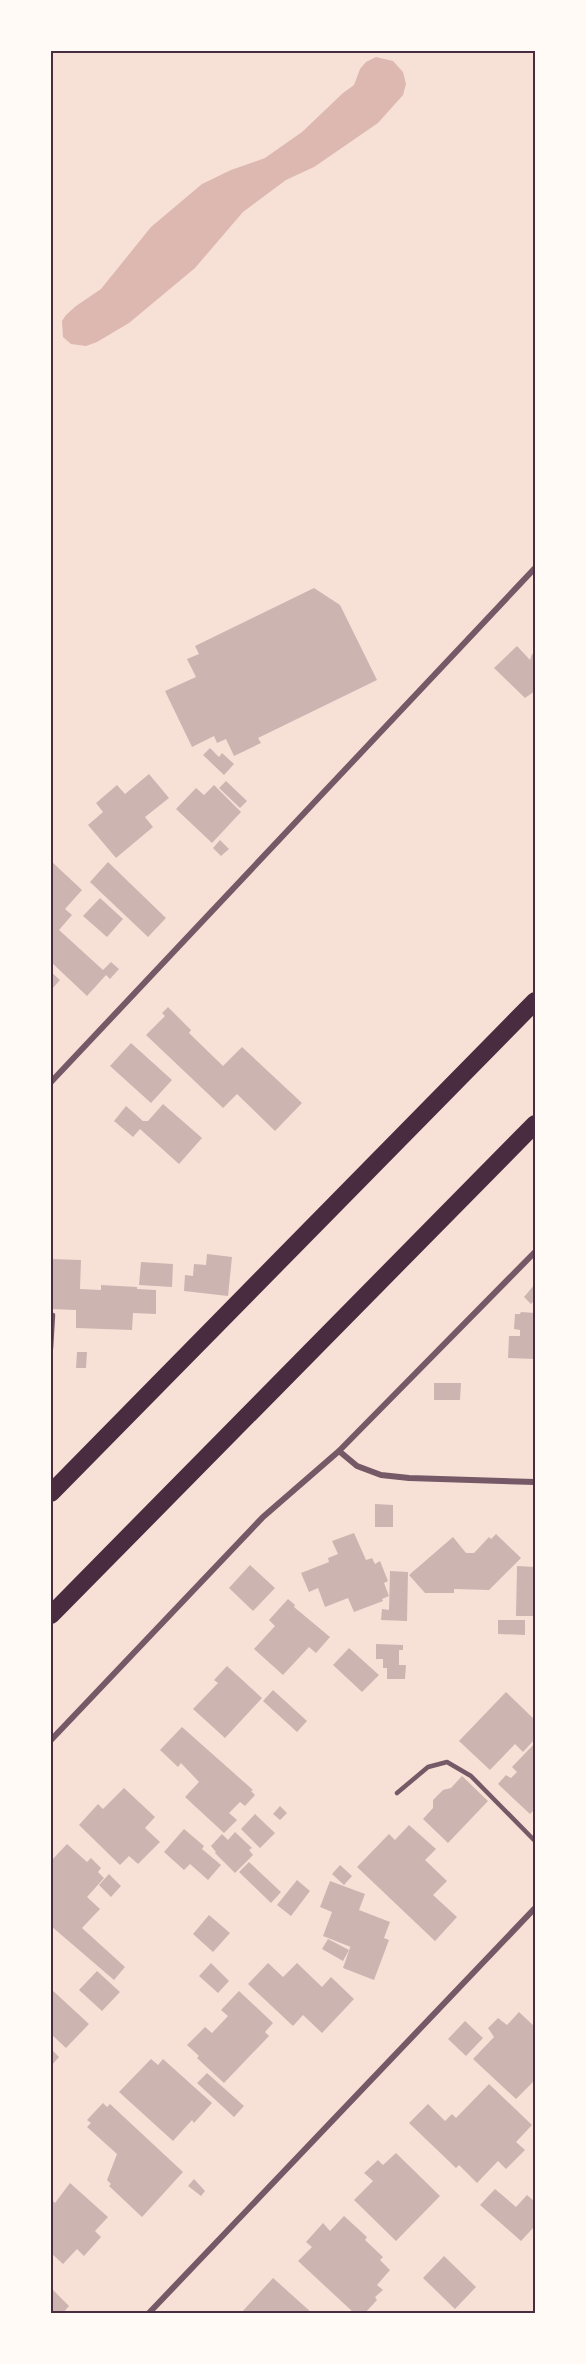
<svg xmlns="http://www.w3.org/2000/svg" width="586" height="2364" font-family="Manrope,sans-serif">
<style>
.water{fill:#dcb8b0}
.building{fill:#ccb4b1}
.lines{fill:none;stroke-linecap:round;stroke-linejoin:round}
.service{stroke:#755966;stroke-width:4.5}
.minor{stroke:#755966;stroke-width:6}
.motorway{stroke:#4a2c40;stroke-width:18}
.neatline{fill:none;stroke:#4a2c40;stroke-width:2}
</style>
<rect width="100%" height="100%" fill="#f7e1d7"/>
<path class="water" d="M376,57L393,61L403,72L406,84L403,95L378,123L314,167L286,180L243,212L195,268L129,323L97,342L86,346L71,344L63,337L62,321L66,315L76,306L101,289L151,227L202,184L231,170L265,158L302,132L343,93L354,85L360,69L366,62Z"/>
<path class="building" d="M314,588L340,605L377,680L258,738L261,743L234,756L226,739L217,743L214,736L192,747L165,691L196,677L187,659L199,654L195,646Z
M517,646L530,660L532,654H535V691L525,698L494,668Z
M210,748L219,757L222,753L234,764L224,775L203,755Z
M149,774L169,798L145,817L153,827L116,858L88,825L103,812L96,803L117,785L125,794Z
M226,781L247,801L240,808L219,788Z
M214,785L241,812L212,843L176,809L196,788L204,795Z
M220,840L229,849L221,856L213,848Z
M51,861L82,890L65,909L72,915L59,930L103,970L111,962L119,969L110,979L106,975L87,996L51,962Z
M108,862L166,918L148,937L90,882Z
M100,898L123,919L107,937L83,916Z
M51,972L60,980L51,990Z
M168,1007L191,1030L189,1033L223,1066L242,1047L302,1103L275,1131L237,1094L223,1108L146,1035L165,1016L162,1013Z
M131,1043L172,1080L151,1103L110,1066Z
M163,1104L202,1138L179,1164L140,1129L133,1137L114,1121L126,1106L143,1121H148Z
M207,1254L232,1257L228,1296L184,1291L185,1275L193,1276L194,1264L206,1265Z
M51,1259L81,1260L80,1289L101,1290V1285L137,1287V1289L156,1290V1314L133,1313L132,1330L76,1328V1310L51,1309Z
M141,1262L173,1264L172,1287L139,1285Z
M535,1284V1300L531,1304L524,1297Z
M521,1312L535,1313V1359L508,1358L509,1336H520V1330L514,1329L515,1314H520Z
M77,1352H87L86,1368H76Z
M434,1383H461L460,1400H434Z
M375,1504L393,1505V1527H375Z
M354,1533L366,1560L372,1558L375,1564L380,1561L388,1581L384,1583L389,1596L382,1599L383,1601L354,1612L348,1598L325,1607L318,1588L309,1592L301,1573L329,1562L328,1558L338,1554L332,1541Z
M496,1534L521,1558L489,1590L454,1589V1593H425L409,1575L453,1537L466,1553H474L489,1537L491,1539Z
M250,1565L275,1588L253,1611L229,1588Z
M517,1566L535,1567L533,1616H516Z
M390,1571L408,1572L407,1621L381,1620L382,1609L389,1610Z
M288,1599L295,1605L294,1607L330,1637L316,1653L309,1647L283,1675L254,1649L275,1626L269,1620Z
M498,1620H525V1635L498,1634Z
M376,1644L403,1645V1650H399V1665H406L405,1679H387V1668H383V1659H376Z
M349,1648L379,1675L362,1692L333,1665Z
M227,1666L262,1698L225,1738L193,1709L218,1683L214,1680Z
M273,1690L307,1721L297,1732L263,1701Z
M506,1692L535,1720V1739L523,1752L515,1744L490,1770L459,1741Z
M182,1727L253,1790L251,1791L255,1795L245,1806L240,1802L229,1813L237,1820L224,1833L185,1797L199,1782L181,1763L178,1767L160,1750Z
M535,1743V1798L533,1800L535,1809L530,1814L498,1784L506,1775L511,1778L517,1772L512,1767Z
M462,1776L488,1801L448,1843L423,1819L433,1808V1800L443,1790L451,1788Z
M124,1788L155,1817L145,1828L160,1842L138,1864L129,1856L120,1865L79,1825L98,1804L103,1809Z
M280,1806L287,1813L280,1820L273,1814Z
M255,1814L275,1833L260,1848L241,1829Z
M409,1825L436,1849L425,1860L447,1881L433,1895L457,1917L435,1941L357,1867L389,1834L395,1840Z
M184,1829L204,1846L202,1849L221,1865L208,1880L190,1864L184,1870L164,1852Z
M235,1832L252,1848L249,1850L253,1855L235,1873L215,1853L216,1852L211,1846L222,1834L228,1840Z
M67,1844L87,1862L91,1858L101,1868L98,1872L104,1878L87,1897L100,1909L82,1928L125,1967L114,1980L51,1926V1861Z
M249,1862L281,1892L271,1903L239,1872Z
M340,1865L352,1876L344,1885L332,1874Z
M109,1874L121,1886L111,1897L99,1885Z
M297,1880L310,1891L291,1916L277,1905Z
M330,1881L365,1894L359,1910L390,1922L384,1938L389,1940L374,1980L343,1968L351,1945V1947L323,1936L332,1912L320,1907Z
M209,1915L230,1933L213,1952L193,1934Z
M328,1939L349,1950L343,1961L322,1949Z
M211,1963L229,1981L218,1993L199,1976Z
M268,1963L283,1977L297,1963L322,1987L331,1977L354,1999L322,2033L303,2015L293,2026L248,1984Z
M97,1971L120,1992L102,2011L79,1990Z
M51,1989L89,2024L66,2048L51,2034Z
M239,1991L273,2023L265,2032L269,2036L224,2083L197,2058L199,2056L187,2045L205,2027L212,2033L228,2016L221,2010Z
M519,2012L535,2027V2080L516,2099L473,2059L494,2037L488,2028L498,2018L507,2025Z
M465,2021L483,2038L466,2056L448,2039Z
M51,2049L59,2057L51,2066Z
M151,2059L158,2065L163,2059L212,2103L194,2123L192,2120L173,2141L119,2092Z
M207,2073L244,2106L234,2117L197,2083Z
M489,2084L532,2125L516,2142L525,2150L506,2169L498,2161L477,2183L459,2165L456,2168L409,2123L428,2104L445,2121L452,2114L456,2118Z
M103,2103L107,2107L110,2104L183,2172L142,2217L109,2186L111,2184L107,2180L117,2154L87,2127L91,2123L87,2120Z
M396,2153L440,2196L396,2241L354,2200L373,2181L364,2173L378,2160L383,2165Z
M194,2179L205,2191L201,2196L188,2186Z
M70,2183L108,2217L95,2231L101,2237L84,2256L77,2249L63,2264L51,2253V2199L55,2203Z
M495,2189L516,2207L527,2195L535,2202V2226L521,2241L480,2205Z
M344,2216L367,2237L365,2240L383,2257L380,2260L390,2270L377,2285L383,2290L375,2297L377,2300L365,2313H354L298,2261L312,2247L306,2242L323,2223L330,2231Z
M444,2256L476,2287L455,2309L423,2278Z
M273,2278L312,2313H241Z
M51,2288L69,2306L63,2313H51Z"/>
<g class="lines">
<path class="service" d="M51,1348L53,1315
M397,1793L428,1767L447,1762L471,1776L535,1841"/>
<path class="minor" d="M51,1082L535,568
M339,1451L357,1466L381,1475L409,1478L535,1482
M51,1740L263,1517L339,1451L535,1252
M149,2313L535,1908"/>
<path class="motorway" d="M51,1493L535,1001
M51,1615L535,1124"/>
</g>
<rect width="586" height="2364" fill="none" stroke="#fffaf5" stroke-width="105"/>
<rect x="52" y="52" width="482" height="2260" class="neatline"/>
</svg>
